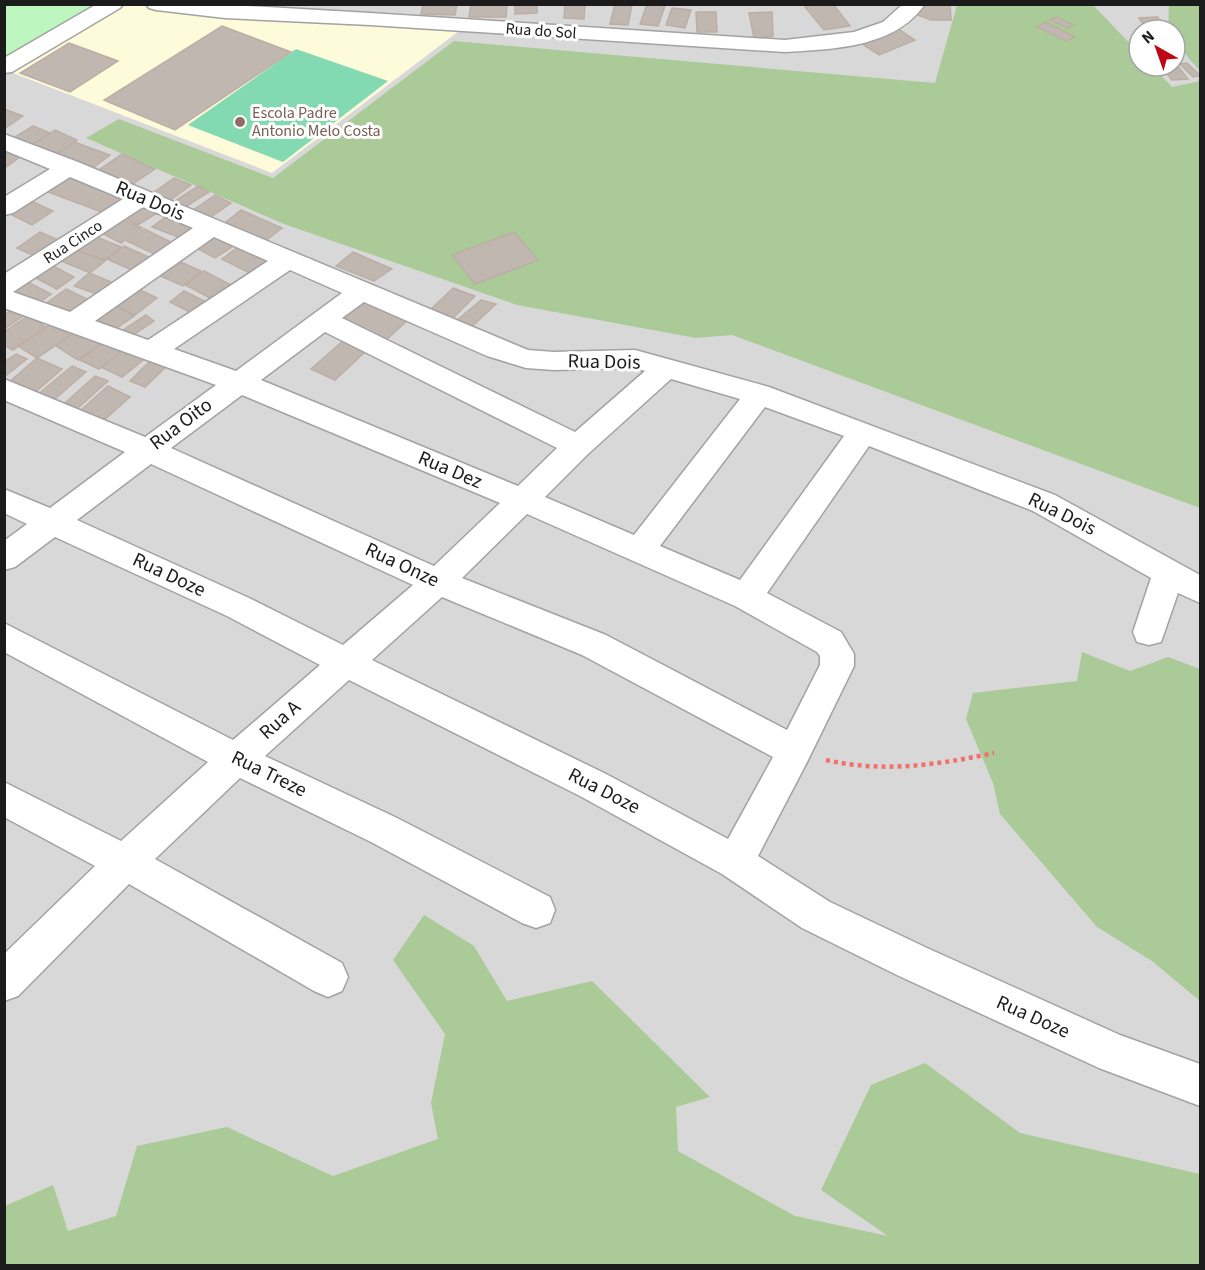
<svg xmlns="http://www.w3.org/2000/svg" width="1205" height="1270" font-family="'Source Sans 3',sans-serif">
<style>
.residential{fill:#d9d8d8;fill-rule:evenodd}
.education{fill:#fdfbd9}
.forest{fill:#aaca97}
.park{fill:#bef6bf}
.pitch{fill:#82d9b2}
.building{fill:#c1b7b1;stroke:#bdaea4;stroke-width:1.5}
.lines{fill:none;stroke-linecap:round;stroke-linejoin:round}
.street-casing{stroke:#a2a2a2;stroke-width:3}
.path{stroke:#f3716c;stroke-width:4.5;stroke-dasharray:4 4;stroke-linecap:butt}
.street{fill:#fff;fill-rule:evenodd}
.education-dot{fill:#8d6e63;stroke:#fff;stroke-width:2}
.labels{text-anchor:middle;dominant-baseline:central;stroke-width:6;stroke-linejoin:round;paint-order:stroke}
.far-street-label{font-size:16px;fill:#1b1b1b;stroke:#fff}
.far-education-label{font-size:16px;fill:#785e54;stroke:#fff;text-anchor:start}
.street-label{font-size:20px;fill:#1b1b1b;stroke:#fff}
</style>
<rect width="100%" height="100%" fill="#ece8e1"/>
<path class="residential" d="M99,4L1200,5V1265H5L4,58ZM1139,30H1175V66H1139Z"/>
<path class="education" d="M117,5H190L459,31L272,173L8,71Z"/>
<path class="forest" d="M957,5H1093L1139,53V66H1152L1172,87L1200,81V508L732,335L696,338L517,305L284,224L86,138L119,119L273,178L454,41L935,83Z
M1169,5H1200V71L1175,42V30H1168Z
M1082,652L1130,671L1168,657L1200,669V1001L1152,961L1097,927L1000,814L993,783L966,719L973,693L1077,681Z
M424,915L474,946L507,1001L592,981L710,1097L676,1107L678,1151L795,1216L888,1236L821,1190L871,1085L925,1063L1020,1133L1200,1174V1265H5V1206L53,1185L68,1231L116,1216L137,1146L227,1127L333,1176L438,1139L431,1103L445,1034L393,960Z"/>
<path class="park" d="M5,5H94L65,24L5,58Z"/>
<path class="pitch" d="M296,49L388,81L283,162L188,125Z"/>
<path class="building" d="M423,4H457L455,15L421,14Z
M471,4H507L506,17H469Z
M515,4H537V13L515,14Z
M565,4H585L584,19L564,18Z
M615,4H632L628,25L610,24Z
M647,4L665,6L658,26L640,24Z
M817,4H833L850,26L824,30L805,7Z
M921,4H950L951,20H931L915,14Z
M672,8L691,10L685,28L666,25Z
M696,12H716L717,32H697Z
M772,12L773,36L754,38L749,13Z
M1056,17L1073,25L1068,28L1050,20Z
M1158,17L1162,30H1147L1139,18Z
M1046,22L1075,37L1066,41L1037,27Z
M222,26L291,52L175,130L104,100Z
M895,27L915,40L879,55L859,42Z
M69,43L118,61L70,92L20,73Z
M1187,63L1200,75V76L1193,77L1180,64Z
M1176,64L1188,79L1172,80L1161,66H1175Z
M4,109L23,116L4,129Z
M33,126L50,133L27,148L10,140Z
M55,130L77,140L50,158L27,148Z
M74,142L110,155L89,171L53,157Z
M4,151L20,157L6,167Z
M122,154L155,169L130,186L97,171Z
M65,174L133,199L112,216L43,190Z
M174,178L191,185L168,202L151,194Z
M198,186L209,192L185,207L175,201Z
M215,195L231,203L208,219L192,211Z
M29,200L53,211L32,225L8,213Z
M142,204L157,213L138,225L122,216Z
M241,210L282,228L263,243L222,225Z
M169,214L200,226L183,239L152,227Z
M118,217L142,228L121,243L98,231Z
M144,229L179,246L163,258L127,241Z
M40,232L62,242L39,258L17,248Z
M514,232L538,260L475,284L452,255Z
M211,235L232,247L215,258L193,246Z
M94,236L121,247L105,260L76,250Z
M124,246L153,259L136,272L107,259Z
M238,247L270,262L254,275L222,259Z
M76,250L105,261L90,273L54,258Z
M353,252L392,269L374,281L336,266Z
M176,260L201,271L183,286L158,275Z
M46,262L74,277L57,289L28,274Z
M204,271L235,287L216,301L185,285Z
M89,273L116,284L102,296L74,286Z
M22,279L51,294L37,304L8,289Z
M134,287L157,298L135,315L112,304Z
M453,288L475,296L450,321L428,312Z
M66,289L95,303L70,322L41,307Z
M184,291L204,301L190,312L170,302Z
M362,298L410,318L387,339L340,318Z
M481,300L496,304L469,329L455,322Z
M112,304L134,316L115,329L94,317Z
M15,308L26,314L4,329V315Z
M146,315L154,321L126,340L117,334Z
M28,316L46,327L13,350L4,345V332Z
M51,324L70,335L37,358L18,346Z
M81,327L104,341L78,360L56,346Z
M343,341L366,351L335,380L311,369Z
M104,342L123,350L99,369L80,360Z
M126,348L147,357L122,377L101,367Z
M16,354L27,359L4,377V362Z
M37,358L62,369L33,394L8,383Z
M153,358L169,364L145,387L130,381Z
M72,366L86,372L50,403L36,396Z
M95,376L108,381L78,408L65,403Z
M108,386L130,397L104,420L81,410Z"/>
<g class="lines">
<g class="street-casing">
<path id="street" d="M97,4H123L120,8L12,72L4,73V58Z
M146,4H214L370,13L785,40L854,32L883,22L903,4H925C895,48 833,49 785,52L370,25L225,18L156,10L149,8Z
M4,134L78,162L528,350L554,352L635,350L769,387L1055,495L1200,575V603L1178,593L1161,642L1149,645L1137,642L1133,632L1151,578L1033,511L869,446L767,593L841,632L854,654V666L807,762L758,856L830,902L927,948L1120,1035L1200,1064V1106L1099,1068L899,976L802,928L722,874L580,796L349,680L265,756L397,818L550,897L555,910L550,923L536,928L522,923L371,842L240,778L155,859L342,963L348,977L342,991L328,997L314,991L129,884L18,996L4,1001V954L95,866L4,817V782L121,841L208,762L4,652V623L233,740L320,665L227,616L55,537L15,567L4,570V541L27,524L4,513V489L50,508L125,452L4,400V379L145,437L216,385L4,308V274L123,199L70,177L13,213L4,215V197L50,169L4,150ZM143,207L193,228L70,312L13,292ZM214,237L268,261L148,340L95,321ZM290,270L342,293L236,371L174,349ZM364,302L487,356L526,368L554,370L635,368L645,371L575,432L342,318ZM325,332L557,448L518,486L261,380ZM671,379L740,399L634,535L545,497L588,454ZM242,395L500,503L434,566L171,448ZM765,407L844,436L740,580L660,546ZM151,464L413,585L343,645L249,598L77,520ZM527,514L735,606L817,652L820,656V665L787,730L606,635L462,578ZM442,597L582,655L773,757L728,839L606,774L372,660Z"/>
</g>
<path class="path" d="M826,760C883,773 937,765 994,753"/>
<use href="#street" class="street"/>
</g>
<circle class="education-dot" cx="240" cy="122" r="6"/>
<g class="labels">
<g class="far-street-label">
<text transform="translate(541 31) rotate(4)">Rua do Sol</text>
<text transform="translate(73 242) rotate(-33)">Rua Cinco</text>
</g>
<g class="far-education-label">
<text x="252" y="113">Escola Padre<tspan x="252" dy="18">Antonio Melo Costa</tspan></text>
</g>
<g class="street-label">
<text transform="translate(150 201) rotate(23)">Rua Dois</text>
<text transform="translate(604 362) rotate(1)">Rua Dois</text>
<text transform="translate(181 424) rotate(-37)">Rua Oito</text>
<text transform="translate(450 470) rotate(23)">Rua Dez</text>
<text transform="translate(1062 514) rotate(26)">Rua Dois</text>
<text transform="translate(402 565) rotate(25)">Rua Onze</text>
<text transform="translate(169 575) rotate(25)">Rua Doze</text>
<text transform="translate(280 720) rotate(-42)">Rua A</text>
<text transform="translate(269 774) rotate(26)">Rua Treze</text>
<text transform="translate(604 791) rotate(27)">Rua Doze</text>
<text transform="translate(1033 1017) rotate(24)">Rua Doze</text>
</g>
</g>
<rect width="1205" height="1270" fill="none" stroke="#1b1b1b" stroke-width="12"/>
<g transform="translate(1157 48) rotate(320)"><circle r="28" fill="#ffffff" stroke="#a4a4a4" stroke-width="1.5"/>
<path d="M0-4.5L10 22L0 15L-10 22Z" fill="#be0914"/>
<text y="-9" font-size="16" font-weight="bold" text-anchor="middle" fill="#1b1b1b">N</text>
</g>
</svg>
